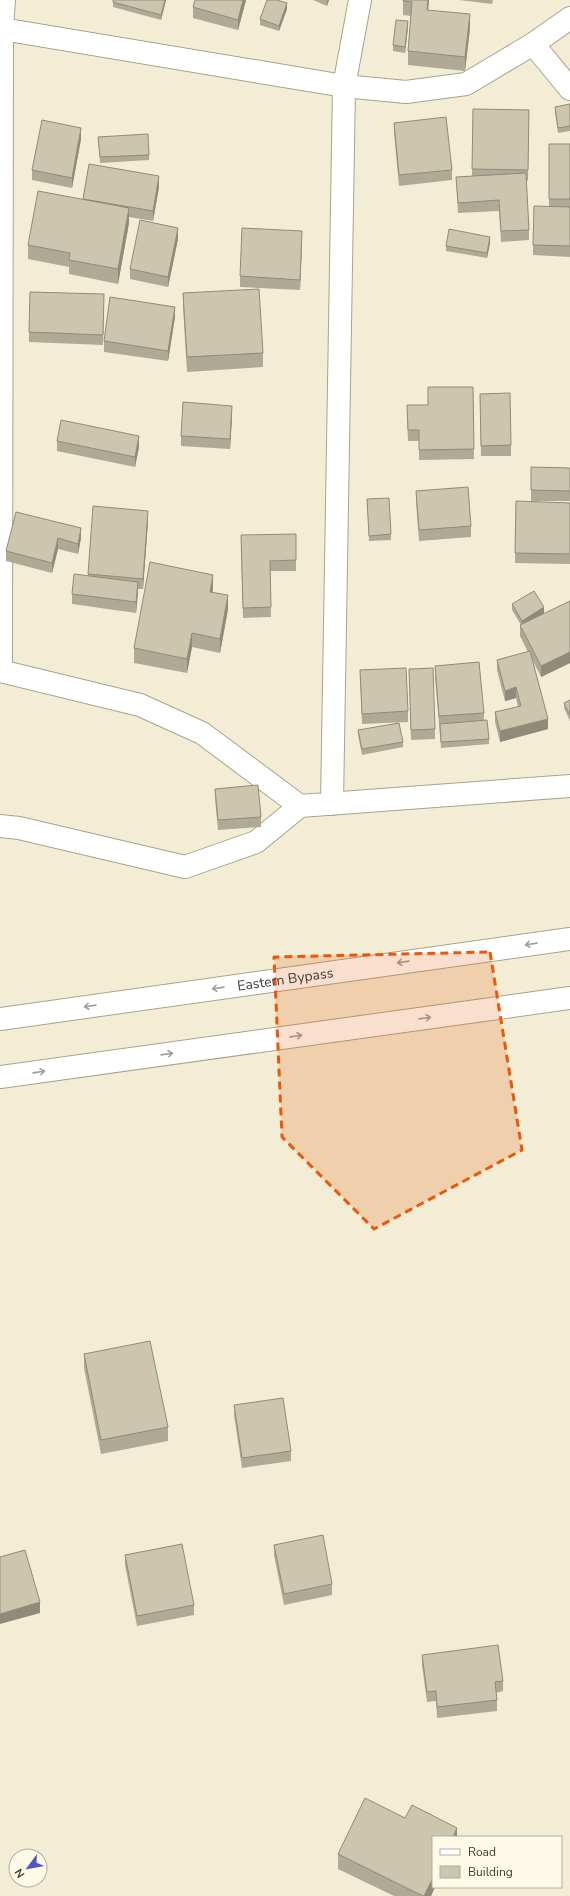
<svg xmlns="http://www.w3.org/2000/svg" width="570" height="1896" font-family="'Nunito Sans',sans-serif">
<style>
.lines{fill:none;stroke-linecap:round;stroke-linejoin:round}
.street-casing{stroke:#a9a38d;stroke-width:24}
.highway-casing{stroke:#a9a38d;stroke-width:24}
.street{stroke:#fff;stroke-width:22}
.highway{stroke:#fff;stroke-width:22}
.wall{fill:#afaa96}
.shaded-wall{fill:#8f8b7a}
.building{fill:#ccc6af;stroke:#8f8b7a}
.oneway{stroke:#9f9e9a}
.marked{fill:#e8590c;fill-opacity:0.2;stroke:#e8590c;stroke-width:3;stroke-dasharray:8 5;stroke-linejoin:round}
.labels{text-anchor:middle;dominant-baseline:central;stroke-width:3.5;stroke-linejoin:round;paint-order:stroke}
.street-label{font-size:14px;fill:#3f3d34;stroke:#fffae7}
</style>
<rect width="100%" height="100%" fill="#f3edd5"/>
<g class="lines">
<g class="street-casing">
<path id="street" d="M2,29L344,86L406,92L466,84L533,44L570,18
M533,44L570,89
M0,671L140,705L202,733L300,806
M1,671L2,29L4,0
M332,804L344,86L360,0
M0,826L19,828L185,867L256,842L300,806L570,786"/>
</g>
<g class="highway-casing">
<g id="highway">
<path id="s1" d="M0,1019L570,939"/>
<path d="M0,1077L570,998"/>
</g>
</g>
<use href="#street" class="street"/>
<use href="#highway" class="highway"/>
</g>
<path class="wall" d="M113,0H166L161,20L113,7Z
M246,0L238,30L193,18V7Z
M313,0H329L327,6Z
M403,0H429L428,10L470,28L465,71L408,65V51L411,16L403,15Z
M459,0H493L492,4Z
M287,9L279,31L260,25V19Z
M408,27L405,53L393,51V45Z
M570,104V131L558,133L555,112V107Z
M473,109L529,110L528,181L526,180L529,230V240L501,242L499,211L458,213L456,177L472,176Z
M394,123L452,170V180L399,186L394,133Z
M98,137L149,155V160L100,163Z
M81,139L72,188L32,180V170Z
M549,144H570V257L533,255V245L549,206Z
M89,164L159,187L153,221L129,217V223L118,284L69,274V267L28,259V245L83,200Z
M178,239L168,287L130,279V269Z
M302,241L300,290L240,287V276Z
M490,243L487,258L446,251V246Z
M183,293L263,353V367L187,372L183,307Z
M104,305L103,345L29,342V332Z
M175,317L168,361L104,352V341Z
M473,387L474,459L419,460V441H408L407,415L428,405Z
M480,394L511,445V456H481Z
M232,416L230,449L181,446V436Z
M57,441L139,447L135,467L57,451Z
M531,467L570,468V501H531Z
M416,491L471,526V537L419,541L416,501Z
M367,499L391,534V540L369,541Z
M516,501L570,503V564L515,563Z
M148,521L143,589H138L136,613L72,604V594L88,576V574Z
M81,528V538L78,554L58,549L52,573L6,561V551Z
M296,534V571H270L271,617L243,618L241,546Z
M213,589V592L228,609L220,653L192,647L187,673L134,663V648Z
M570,601V663L541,677L532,659L548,729L500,742L495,722V712L518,707L516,698L505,701L497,670V660L528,652L520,636V625H521L512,610V604L544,613L536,618Z
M435,666L484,713V720L489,739V744L441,748L435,677Z
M409,669L435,729V739L411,740Z
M360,670L408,711V722L362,724Z
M570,700V721L564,708V703Z
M358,730L403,742V747L362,755L358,735Z
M215,789L261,817V827L218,830L215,799Z
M84,1354L168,1427V1441L101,1454L84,1368Z
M234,1405L291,1451V1461L242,1468L234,1415Z
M274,1545L332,1584V1595L284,1605L274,1555Z
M125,1555L194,1605V1615L137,1626L125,1565Z
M422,1655L503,1681V1691L496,1693L497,1700V1711L437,1718L436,1701L427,1702L422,1665Z
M405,1818L457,1837L433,1887H435L431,1896H394L338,1869V1854Z"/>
<path class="shaded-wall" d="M165,0H166L161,20V15Z
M243,0H246L238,30V20Z
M327,0H329L327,6Z
M428,0H429L427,24V10Z
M287,3V9L279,31V26Z
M470,14V28L465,71V57Z
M408,21V27L405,53V47Z
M81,128V139L72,188V178Z
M159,176V187L153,221V211Z
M129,208V223L118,284V269Z
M178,228V239L168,287V277Z
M302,231V241L300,290V280Z
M490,237V243L487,258V253Z
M175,307V317L168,361V351Z
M232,406V416L230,449V439Z
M139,436V447L135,467V457Z
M148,511V521L143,589V579Z
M81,528V538L78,554V544Z
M58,538V549L52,573V563Z
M213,575V589L210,606V592Z
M138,582V593L136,613V602Z
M228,595V609L220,653V639Z
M544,607V613L522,626V621Z
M192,633V647L187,673V659Z
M570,652V663L541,677V666Z
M516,687V698L505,701V691Z
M548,719V729L500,742V731Z
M40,1602V1613L0,1624V1614Z
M457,1828V1837H453Z
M433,1878V1887H435L431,1896H424Z"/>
<path class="building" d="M113,0H165L161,15L113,2Z
M195,0H243L238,20L193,7Z
M267,0H277L287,3L279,26L260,19Z
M403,0H428L427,10L470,14L465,57L408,51L412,2L403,1Z
M396,20L408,21L405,47L393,45Z
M570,104V126L558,128L555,107Z
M473,109L529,110L528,170L472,169Z
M446,117L452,170L399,175L394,123Z
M42,120L81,128L72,178L32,170Z
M148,134L149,155L100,157L98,137Z
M549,144H570V199H549Z
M89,164L159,176L153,211L83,199Z
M526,173L529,230L501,231L499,200L458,203L456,177Z
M38,191L129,208L118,269L69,260L70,253L28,245Z
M534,206L570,207V246L533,245Z
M140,220L178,228L168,277L130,269Z
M242,228L302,231L300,280L240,276Z
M449,229L490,237L487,253L446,246Z
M259,289L263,353L187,357L183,293Z
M30,292L104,294L103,335L29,332Z
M110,297L175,307L168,351L104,341Z
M428,387H473L474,449L419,450V430H408L407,405H428Z
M510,393L511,445L481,446L480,394Z
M183,402L232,406L230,439L181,436Z
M61,420L139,436L135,457L57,441Z
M531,467L570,468V491L531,490Z
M468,487L471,526L419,530L416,491Z
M389,498L391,534L369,536L367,499Z
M516,501L570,503V554L515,553Z
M93,506L148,511L143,579L88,574Z
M16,512L81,528L78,544L58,538L52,563L6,551Z
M296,534V560L270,561L271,607L243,608L241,535Z
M150,562L213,575L210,592L228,595L220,639L192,633L187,659L134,648Z
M74,574L138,582L136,602L72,594Z
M534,591L544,607L522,621L512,604Z
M570,601V652L541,666L520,625Z
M530,651L548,719L500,731L495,712L521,706L516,687L505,691L497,660Z
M479,662L484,713L439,716L435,666Z
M406,668L408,711L362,714L360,670Z
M433,668L435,729L411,730L409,669Z
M570,700V715L564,703Z
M487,720L489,739L441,742L440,724Z
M399,723L403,742L362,749L358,730Z
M258,785L261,817L218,820L215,789Z
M150,1341L168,1427L101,1440L84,1354Z
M283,1398L291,1451L242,1458L234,1405Z
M323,1535L332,1584L284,1594L274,1545Z
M182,1544L194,1605L137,1616L125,1555Z
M25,1550L40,1602L0,1614V1557Z
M498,1645L503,1681L495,1682L497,1700L437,1707L436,1691L427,1692L422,1655Z
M365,1798L405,1818L412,1805L457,1828L453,1837H433V1878L424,1896H423L338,1854Z"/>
<defs><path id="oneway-shaft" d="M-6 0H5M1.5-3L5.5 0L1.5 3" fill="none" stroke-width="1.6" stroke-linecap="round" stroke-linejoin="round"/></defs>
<g class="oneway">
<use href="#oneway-shaft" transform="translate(531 944) rotate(172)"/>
<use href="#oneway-shaft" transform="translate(403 962) rotate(172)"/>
<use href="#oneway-shaft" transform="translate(218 988) rotate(172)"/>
<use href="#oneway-shaft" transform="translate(90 1006) rotate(172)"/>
<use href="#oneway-shaft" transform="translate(425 1018) rotate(-8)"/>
<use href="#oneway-shaft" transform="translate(296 1036) rotate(-8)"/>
<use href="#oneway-shaft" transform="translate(167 1054) rotate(-8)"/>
<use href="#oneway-shaft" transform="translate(39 1072) rotate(-8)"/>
</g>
<path class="marked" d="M490,952L522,1150L374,1229L282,1137L274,957Z"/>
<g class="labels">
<g class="street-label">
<text stroke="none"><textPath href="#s1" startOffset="288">Eastern Bypass</textPath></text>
</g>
</g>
<rect x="432" y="1836" width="130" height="52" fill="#fffae7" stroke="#b2ae9f"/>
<rect x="440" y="1849" width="20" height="6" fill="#ffffff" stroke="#b2ae9f"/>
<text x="468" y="1856" font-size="12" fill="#3f3d34">Road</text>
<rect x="440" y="1866" width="20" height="12" fill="#ccc6af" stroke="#b2ae9f"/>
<text x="468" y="1876" font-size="12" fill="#3f3d34">Building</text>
<g transform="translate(28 1868) rotate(238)"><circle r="19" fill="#fffae7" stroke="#b2ae9f"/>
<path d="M0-3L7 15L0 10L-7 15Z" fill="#4f56cd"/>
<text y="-6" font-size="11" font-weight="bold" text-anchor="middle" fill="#3f3d34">N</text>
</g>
</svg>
